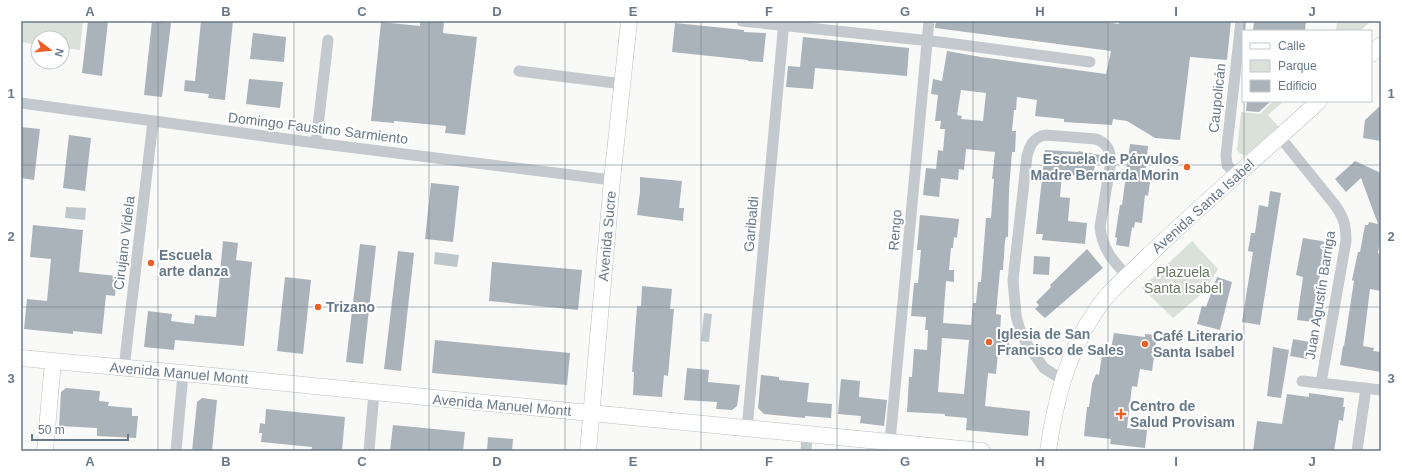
<svg xmlns="http://www.w3.org/2000/svg" width="1402" height="472" font-family="Arial,sans-serif">
<style>
.green{fill:#dae1d8}
.water{fill:#bdc7cc}
.building{fill:#abb3ba;fill-rule:evenodd}
.lines{fill:none;stroke-linecap:round;stroke-linejoin:round}
.secondary-casing{stroke:#b9bec3;stroke-width:17}
.street{stroke:#c4c9cd;stroke-width:11}
.secondary{stroke:#fff;stroke-width:16}
.grid{fill:none;stroke:#677889;stroke-width:1;stroke-opacity:0.55}
.poi-dot{fill:#e96027;stroke:#fff;stroke-width:1.5}
.labels{text-anchor:middle;dominant-baseline:central;stroke-width:4;stroke-linejoin:round;paint-order:stroke}
.street-label{font-size:14px;fill:#677889;stroke:#fff}
.poi-label{font-size:14px;font-weight:bold;fill:#677889;stroke:#fff;text-anchor:start}
.park-label{font-size:14px;fill:#667a62;stroke:#fff}
.neatline{fill:none;stroke:#677889;stroke-width:1.5}
.grid-label{font-size:13px;text-anchor:middle;font-weight:bold;fill:#677889}
</style>
<rect width="100%" height="100%" fill="#f9f9f7"/>
<path class="green" d="M21,21H83L80,50L62,48V38H38V45L21,42Z
M1337,21H1371L1360,31H1336Z
M1273,101H1284L1268,115L1279,127L1249,155C1244,156 1241,155 1237,150L1241,112L1260,114Z
M1192,241L1218,269L1205,291L1173,318L1142,288Z"/>
<path class="water" d="M66,207L86,208L85,220L65,218Z
M435,252L459,255L457,267L434,264Z
M704,313L712,314L709,342L701,341Z"/>
<path class="building" d="M88,21H108L102,76L82,73Z
M152,21L171,23L162,97L144,95Z
M201,21H233L225,100L208,98L209,94L184,91L185,80L195,81Z
M420,21H444L443,33L477,37L465,135L445,133L446,126L394,121V123L371,121L381,22L420,26Z
M936,21H1099L1119,24V21H1231L1227,60L1190,57L1180,140L1155,138L1127,121L1113,119L1112,125L1064,122V119L1035,116L1037,100L1017,97L1016,110H1014L1012,131H1016L1015,152H1012L1009,190L1008,237H1006L1005,241L1003,270H1000L996,314L1001,315L1000,333L1010,334L1008,353L998,352L996,374L988,373L985,406L1030,411L1028,436L966,430L967,418L945,416V414L907,412L909,377H912L914,349L927,350L928,330H925L926,317L911,316L914,283H918L921,250H917L920,215L959,219L957,238L954,237L953,248H951L949,270H954V282L946,281L943,323L971,325L973,303H976L978,282H981L986,218H991L994,179H992L995,152L966,149L964,170L959,169L958,180L941,178L939,197L923,195L926,168L936,169L938,150L943,151L945,129H940L941,121H935L938,95L931,94L933,79L942,81L947,51L981,57L1106,74L1111,51L935,28ZM961,90L986,93L983,121L961,119L962,116L957,115ZM942,338L969,340L964,394L938,392Z
M1254,21H1306L1305,31H1253Z
M675,23L744,30V32L766,33L763,62L748,61V60L672,52Z
M253,33L286,37L284,62L250,59Z
M803,37L909,48L907,76L815,68L813,89L786,87L788,66L800,67Z
M249,79L283,82L280,108L246,104Z
M1247,101H1271L1259,112L1246,111Z
M1381,105V141L1363,138L1365,120Z
M21,127L40,129L34,180L21,178Z
M69,135L91,138L85,191L63,188Z
M1130,144L1148,146L1145,174L1151,175L1148,196L1145,195L1142,223L1135,222L1134,228L1132,227L1129,247L1116,245L1117,238L1115,237L1120,205H1122Z
M1045,150L1078,152V151L1100,155L1098,165L1095,164L1093,178L1062,174L1060,197L1070,198L1068,221L1087,223L1085,244L1042,240L1043,234H1036Z
M1355,161L1381,173V238L1378,253L1381,254V291L1370,289L1363,346L1374,348L1373,351L1381,352V372L1340,365L1343,346H1344L1354,281L1352,280L1358,252H1360L1365,225H1368L1369,222L1378,224L1361,178L1346,192L1335,179Z
M640,177L682,181L679,208H684L683,221L637,215L640,192Z
M431,183L459,186L453,242L425,239Z
M1270,191L1281,193L1260,325L1242,322L1253,252L1248,251L1251,233H1255L1259,205L1268,207Z
M33,225L83,230L79,272L117,276L115,296L106,295L102,334L73,331V334L24,329L27,299L47,301L51,259L30,257Z
M1303,238L1327,242L1319,280L1313,322L1297,320L1303,277L1296,275Z
M223,241L238,243L236,260L252,262L244,346L175,340L174,350L144,347L148,311L172,314L171,321L194,324L195,315L216,317Z
M360,244L376,246L363,364L346,362Z
M1087,249L1103,268L1045,318L1035,309L1039,305L1036,302L1051,287L1050,285Z
M398,251L414,253L401,371L384,369Z
M1034,256L1050,257L1049,275L1033,274Z
M492,262L582,270L578,310L489,301Z
M285,277L311,280L303,354L277,351Z
M1217,277L1232,282L1220,330L1197,324L1202,306L1206,307Z
M642,286L672,289L670,309H674L668,376L664,375L662,397L633,395L634,372H632L637,306H641Z
M1114,333L1145,337V334L1157,335L1152,371L1140,369L1137,387L1132,386L1127,428L1147,430L1145,448L1110,444L1111,439L1084,436L1087,407H1089L1092,384L1096,374L1099,375L1103,348L1111,349Z
M1293,339L1310,342L1307,359L1290,356Z
M435,340L570,353L567,385L432,373Z
M1273,347L1289,350L1281,398L1267,396Z
M687,368L709,370L708,382L740,385L737,406L732,410L716,409L717,402L684,400Z
M761,375L779,377V380L809,383L807,402L832,404L831,418L805,416V418L764,414L758,408Z
M841,379L860,381L859,397L887,400L884,426L860,423L861,416L838,414Z
M66,388L100,391L99,401L109,402L108,406L132,408V416H138L136,438L97,436V428L59,426L61,392Z
M1309,393L1344,398L1343,407H1345L1343,421L1339,420L1334,451H1253L1257,421L1282,424L1287,394L1309,397Z
M202,398L217,400L212,451H192L197,402Z
M266,409L345,417L342,451H311L312,447L261,442L262,433H259L260,423L265,424Z
M393,425L465,432L463,451H390Z
M488,437L513,439L512,451H487Z"/>
<g class="lines">
<g class="secondary-casing">
<path id="secondary" d="M1371,54L1381,45
M21,358L203,375L374,392L982,451
M45,451L53,362
M588,451L612,180L629,21
M1048,451C1055,402 1067,353 1095,312C1109,290 1131,273 1149,255C1204,202 1263,153 1319,101"/>
</g>
<path class="street" d="M742,21L940,42L1090,62
M519,71L623,84
M21,103L316,143L612,180
M1280,137L1335,205C1344,218 1346,225 1346,241L1321,383
M316,143L328,40
M1236,174L1227,165L1226,155L1241,21
M124,368L153,121
M1063,380L1044,368L1026,343L1019,327L1016,315L1013,280L1027,156C1030,145 1033,138 1045,135L1096,139C1107,143 1110,150 1111,161L1100,227C1102,248 1113,262 1128,276
M1302,381L1381,390
M747,429L784,21
M890,442L929,21
M176,451L183,374
M369,451L374,392
M806,451L807,435
M1357,451L1366,388"/>
<use href="#secondary" class="secondary"/>
</g>
<path class="grid" d="M158,21V451M294,21V451M429,21V451M565,21V451M701,21V451M837,21V451M973,21V451M1108,21V451M1244,21V31M1244,101V451M21,165H1381M21,307H1381"/>
<g class="poi-dot">
<circle cx="1187" cy="167" r="4"/>
<circle cx="151" cy="263" r="4"/>
<circle cx="318" cy="307" r="4"/>
<circle cx="989" cy="342" r="4"/>
<circle cx="1145" cy="344" r="4"/>
<path d="M1119 408h4v4h4v4h-4v4h-4v-4h-4v-4h4z"/>
</g>
<g class="labels">
<g class="street-label">
<text transform="translate(1217 98) rotate(-84)">Caupolicán</text>
<text transform="translate(318 128) rotate(7)">Domingo Faustino Sarmiento</text>
<text transform="translate(1203 206) rotate(-42)">Avenida Santa Isabel</text>
<text transform="translate(751 224) rotate(-85)">Garibaldi</text>
<text transform="translate(895 230) rotate(-85)">Rengo</text>
<text transform="translate(607 236) rotate(-85)">Avenida Sucre</text>
<text transform="translate(124 243) rotate(-83)">Cirujano Videla</text>
<text transform="translate(1320 295) rotate(-81)">Juan Agustín Barriga</text>
<text transform="translate(179 373) rotate(5)">Avenida Manuel Montt</text>
<text transform="translate(502 405) rotate(5)">Avenida Manuel Montt</text>
</g>
<g class="poi-label">
<text x="1179" y="159" text-anchor="end">Escuela de Párvulos<tspan x="1179" dy="16">Madre Bernarda Morin</tspan></text>
<text x="159" y="255">Escuela<tspan x="159" dy="16">arte danza</tspan></text>
<text x="326" y="307">Trizano</text>
<text x="997" y="334">Iglesia de San<tspan x="997" dy="16">Francisco de Sales</tspan></text>
<text x="1153" y="336">Café Literario<tspan x="1153" dy="16">Santa Isabel</tspan></text>
<text x="1130" y="406">Centro de<tspan x="1130" dy="16">Salud Provisam</tspan></text>
</g>
<g class="park-label">
<text x="1183" y="272">Plazuela<tspan x="1183" dy="16">Santa Isabel</tspan></text>
</g>
</g>
<rect width="1402" height="472" fill="none" stroke="#ffffff" stroke-width="44"/>
<rect x="1242" y="30" width="130" height="72" fill="#ffffff" stroke="#c2c9d0"/>
<rect x="1250" y="43" width="20" height="6" fill="#ffffff" stroke="#c2c9d0"/>
<text x="1278" y="50" font-size="12" fill="#677889">Calle</text>
<rect x="1250" y="60" width="20" height="12" fill="#dae1d8" stroke="#c2c9d0"/>
<text x="1278" y="70" font-size="12" fill="#677889">Parque</text>
<rect x="1250" y="80" width="20" height="12" fill="#abb3ba" stroke="#c2c9d0"/>
<text x="1278" y="90" font-size="12" fill="#677889">Edificio</text>
<g transform="translate(50 50) rotate(106)"><circle r="19" fill="#ffffff" stroke="#c2c9d0"/>
<path d="M0-3L7 15L0 10L-7 15Z" fill="#e96027"/>
<text y="-6" font-size="11" font-weight="bold" text-anchor="middle" fill="#677889">N</text>
</g>
<path d="M32 434v6h96v-6" fill="none" stroke="#677889" stroke-width="2"/>
<text x="38" y="434" font-size="12" fill="#677889" stroke="#ffffff" stroke-width="3" paint-order="stroke">50 m</text>
<rect x="22" y="22" width="1358" height="428" class="neatline"/>
<g class="grid-label">
<text x="90" y="16">A</text>
<text x="226" y="16">B</text>
<text x="362" y="16">C</text>
<text x="497" y="16">D</text>
<text x="633" y="16">E</text>
<text x="769" y="16">F</text>
<text x="905" y="16">G</text>
<text x="1040" y="16">H</text>
<text x="1176" y="16">I</text>
<text x="1312" y="16">J</text>
<text x="11" y="98">1</text>
<text x="1391" y="98">1</text>
<text x="11" y="241">2</text>
<text x="1391" y="241">2</text>
<text x="11" y="383">3</text>
<text x="1391" y="383">3</text>
<text x="90" y="466">A</text>
<text x="226" y="466">B</text>
<text x="362" y="466">C</text>
<text x="497" y="466">D</text>
<text x="633" y="466">E</text>
<text x="769" y="466">F</text>
<text x="905" y="466">G</text>
<text x="1040" y="466">H</text>
<text x="1176" y="466">I</text>
<text x="1312" y="466">J</text>
</g>
</svg>
